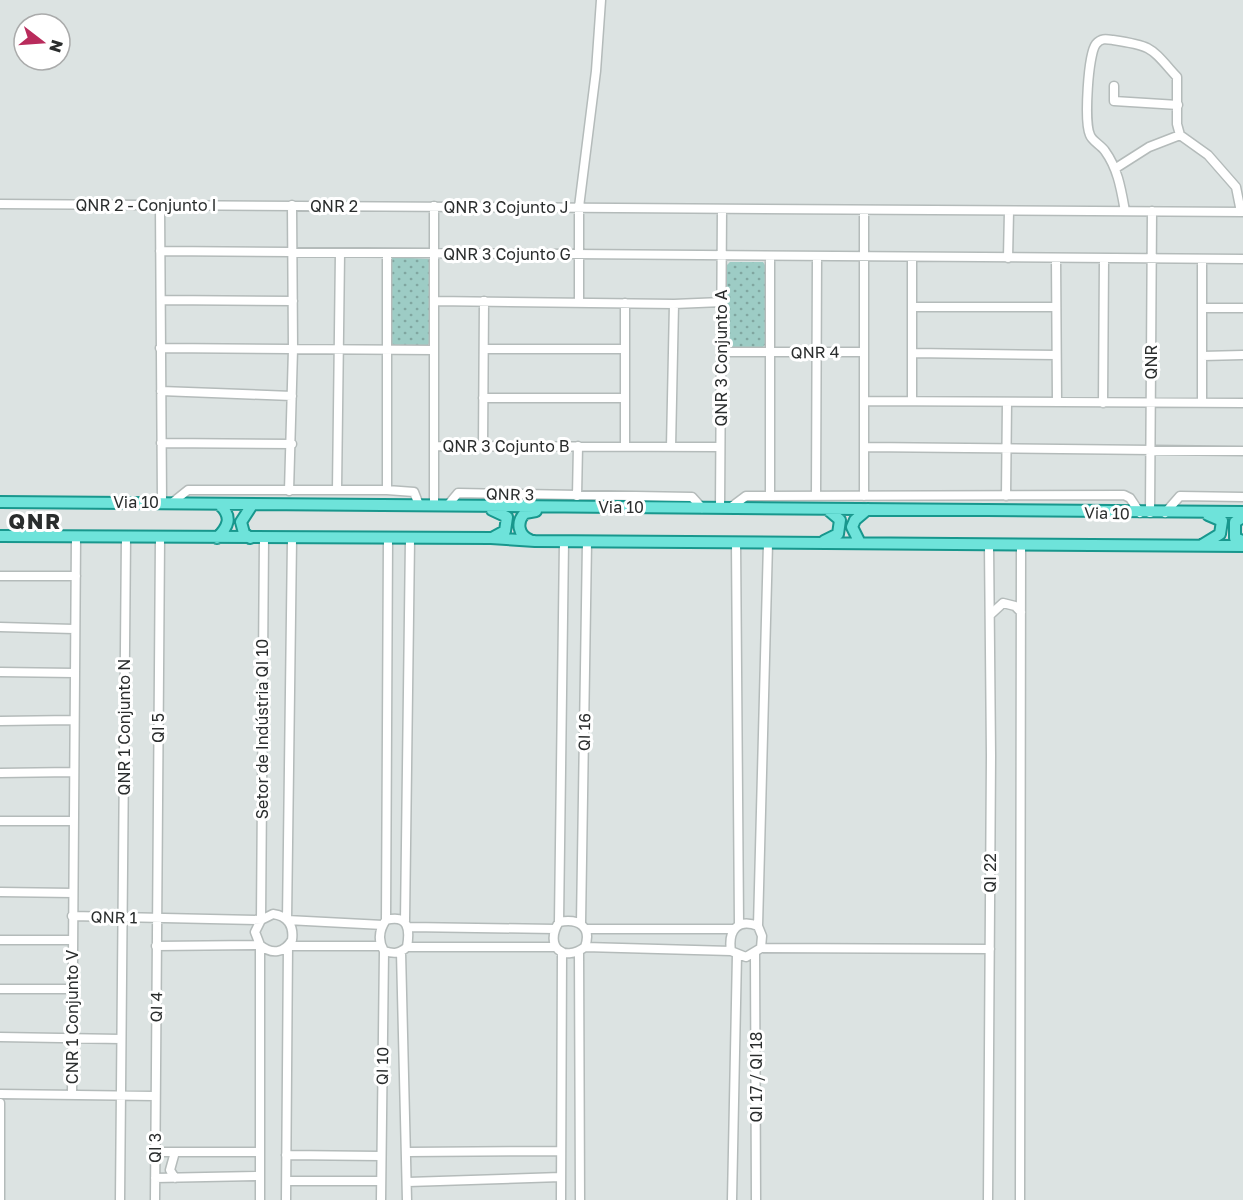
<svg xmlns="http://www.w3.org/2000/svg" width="1243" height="1200" font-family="'Golos Text',sans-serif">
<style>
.park{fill:url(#park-dots)}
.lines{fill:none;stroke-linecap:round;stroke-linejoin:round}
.minor-casing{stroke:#b4bbba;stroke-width:11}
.major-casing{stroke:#18978d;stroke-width:14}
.minor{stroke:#fff;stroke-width:8}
.major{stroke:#6ee3da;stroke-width:10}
.labels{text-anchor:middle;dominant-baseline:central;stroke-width:6;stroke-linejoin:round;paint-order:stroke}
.street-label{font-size:16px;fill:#2a2d2d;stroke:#fff}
.district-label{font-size:22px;font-weight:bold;letter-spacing:1.5px;fill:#2a2d2d;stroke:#fff}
</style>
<defs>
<pattern id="park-dots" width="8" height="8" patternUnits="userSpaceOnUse" patternTransform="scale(1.5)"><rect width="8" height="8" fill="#9dccc5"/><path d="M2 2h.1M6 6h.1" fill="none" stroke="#80a6a0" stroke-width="1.8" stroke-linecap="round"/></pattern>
</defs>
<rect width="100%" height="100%" fill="#dce3e2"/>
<path class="park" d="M392,257L431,259L430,342L427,346L394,345L390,342Z
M730,262H763L765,265L766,344L761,349L728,348L725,345L726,266Z"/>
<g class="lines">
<g class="minor-casing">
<path id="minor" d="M1114,86V101L1178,105
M1116,168L1149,147L1180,135
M0,204L1243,212
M160,206L162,502
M434,206V505
M864,210V496
M1125,211C1121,189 1118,169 1105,151C1101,145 1092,141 1090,135C1084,122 1088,54 1096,44C1101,38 1106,39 1113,40C1153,46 1150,47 1177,77V124L1180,135L1208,155L1236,187L1241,212
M160,251L1243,259
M387,254V490
M912,258V401
M1008,258L1009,211
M1056,258L1057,402
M161,300L293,301
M434,301L674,304L722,302
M579,301V207L596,71L601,0
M625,303V446
M913,307H1056
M1202,308H1243
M160,348L434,350
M484,349H625
M721,352H862
M913,353L1056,355
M1202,356L1243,355
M161,391L292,396
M483,398H625
M865,401L1243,403
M1103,403L1104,259
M1202,403V259
M161,443L292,444
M435,446L720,447
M483,446L484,301
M671,447L674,304
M865,447L1243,451
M337,490L340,253
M289,491L293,349L292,205
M770,495V257
M816,495L817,257
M577,496L578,446
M1006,496L1007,402
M173,502L188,490H387L414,492L419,505
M448,505L458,493L692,497L702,508
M720,508L722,209
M730,508L746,496L1124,495L1130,498L1140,513
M1150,513L1152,211
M1165,513L1180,496L1243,497
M292,539L287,920L383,925
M736,543L739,924
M0,576H76
M990,615L1003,603L1015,606L1021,612
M0,627L74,629
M0,672L74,673
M0,721L73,720
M0,773L73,772
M0,821H73
M0,892L73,893
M72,916L261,920L273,914C288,916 294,926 292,940C284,953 272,955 260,945L255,932L261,920L264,538
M386,920L388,539
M405,921L410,539
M559,922L564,541
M581,923L587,542
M758,926L768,543
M409,927L555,929
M587,929H732
M0,940H72
M156,946L260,945V1200
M407,947C410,930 409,914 386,920C379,930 378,941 384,951C394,954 399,954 407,947H555
M585,947C592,927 579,918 559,922C544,946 563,963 585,947L731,951
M761,948L762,936L758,926C737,918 728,931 731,951L746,957L761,948L990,949
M401,952L407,1200
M579,952L580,1200
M755,953L756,1200
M0,989H71
M0,1037L121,1039
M0,1094L155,1096
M72,1094L76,537
M0,1103V1200
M155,1152H260
M175,1152L170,1170L175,1178
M407,1152L561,1151
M286,1155L380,1156
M155,1178L260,1176
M287,1181H381
M408,1182L561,1177
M120,1200L126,537
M155,1200L160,538
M286,1200L288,946H381
M381,1200L384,951
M561,1200L562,952
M732,1200L737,954
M988,1200L991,756L989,545
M1020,1200L1021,545"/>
</g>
<g class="major-casing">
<path id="major" d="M0,502L1243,512
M492,510L507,517L505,531L494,537
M1243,517L1235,522V538L1243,541
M0,536L491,538L535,541L1243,546
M217,538C228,527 233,517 220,505
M250,538L244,533L241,522L252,505
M530,540C518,535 516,522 525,513L536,511
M824,541L838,534L840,520L827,509
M860,543L852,527L855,520L868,509
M1202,545L1220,534L1222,521L1208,515"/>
</g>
<use href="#minor" class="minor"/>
<use href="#major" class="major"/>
</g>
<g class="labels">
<g class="street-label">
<text x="146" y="205">QNR 2 - Conjunto I</text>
<text x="334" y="206">QNR 2</text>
<text x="506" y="207">QNR 3 Cojunto J</text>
<text x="507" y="254">QNR 3 Cojunto G</text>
<text transform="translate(815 352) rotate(-1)">QNR 4</text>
<text transform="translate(721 358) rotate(-90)">QNR 3 Conjunto A</text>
<text transform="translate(1151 362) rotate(-90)">QNR</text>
<text x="506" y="446">QNR 3 Cojunto B</text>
<text transform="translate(510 494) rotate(1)">QNR 3</text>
<text x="136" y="502">Via 10</text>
<text x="621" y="507">Via 10</text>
<text transform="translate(1107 513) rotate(1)">Via 10</text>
<text transform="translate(124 727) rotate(-90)">QNR 1 Conjunto N</text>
<text transform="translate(158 728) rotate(-90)">QI 5</text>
<text transform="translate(262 729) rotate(-90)">Setor de Indústria QI 10</text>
<text transform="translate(584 732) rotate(-89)">QI 16</text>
<text transform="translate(990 873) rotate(-90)">QI 22</text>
<text transform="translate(114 917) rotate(1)">QNR 1</text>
<text transform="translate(156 1007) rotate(-89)">QI 4</text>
<text transform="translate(72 1017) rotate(-90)">CNR 1 Conjunto V</text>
<text transform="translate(382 1066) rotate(-89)">QI 10</text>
<text transform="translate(756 1077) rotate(-90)">QI 17 / QI 18</text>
<text transform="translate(155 1148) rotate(-90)">QI 3</text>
</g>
<g class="district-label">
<text x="35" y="520">QNR</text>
</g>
</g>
<g transform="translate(42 42) rotate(107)"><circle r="28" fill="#ffffff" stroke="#aaabab" stroke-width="1.5"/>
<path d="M0-4.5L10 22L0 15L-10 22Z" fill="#b92b5c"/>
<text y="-9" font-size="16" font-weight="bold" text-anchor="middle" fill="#2a2d2d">N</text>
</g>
</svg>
